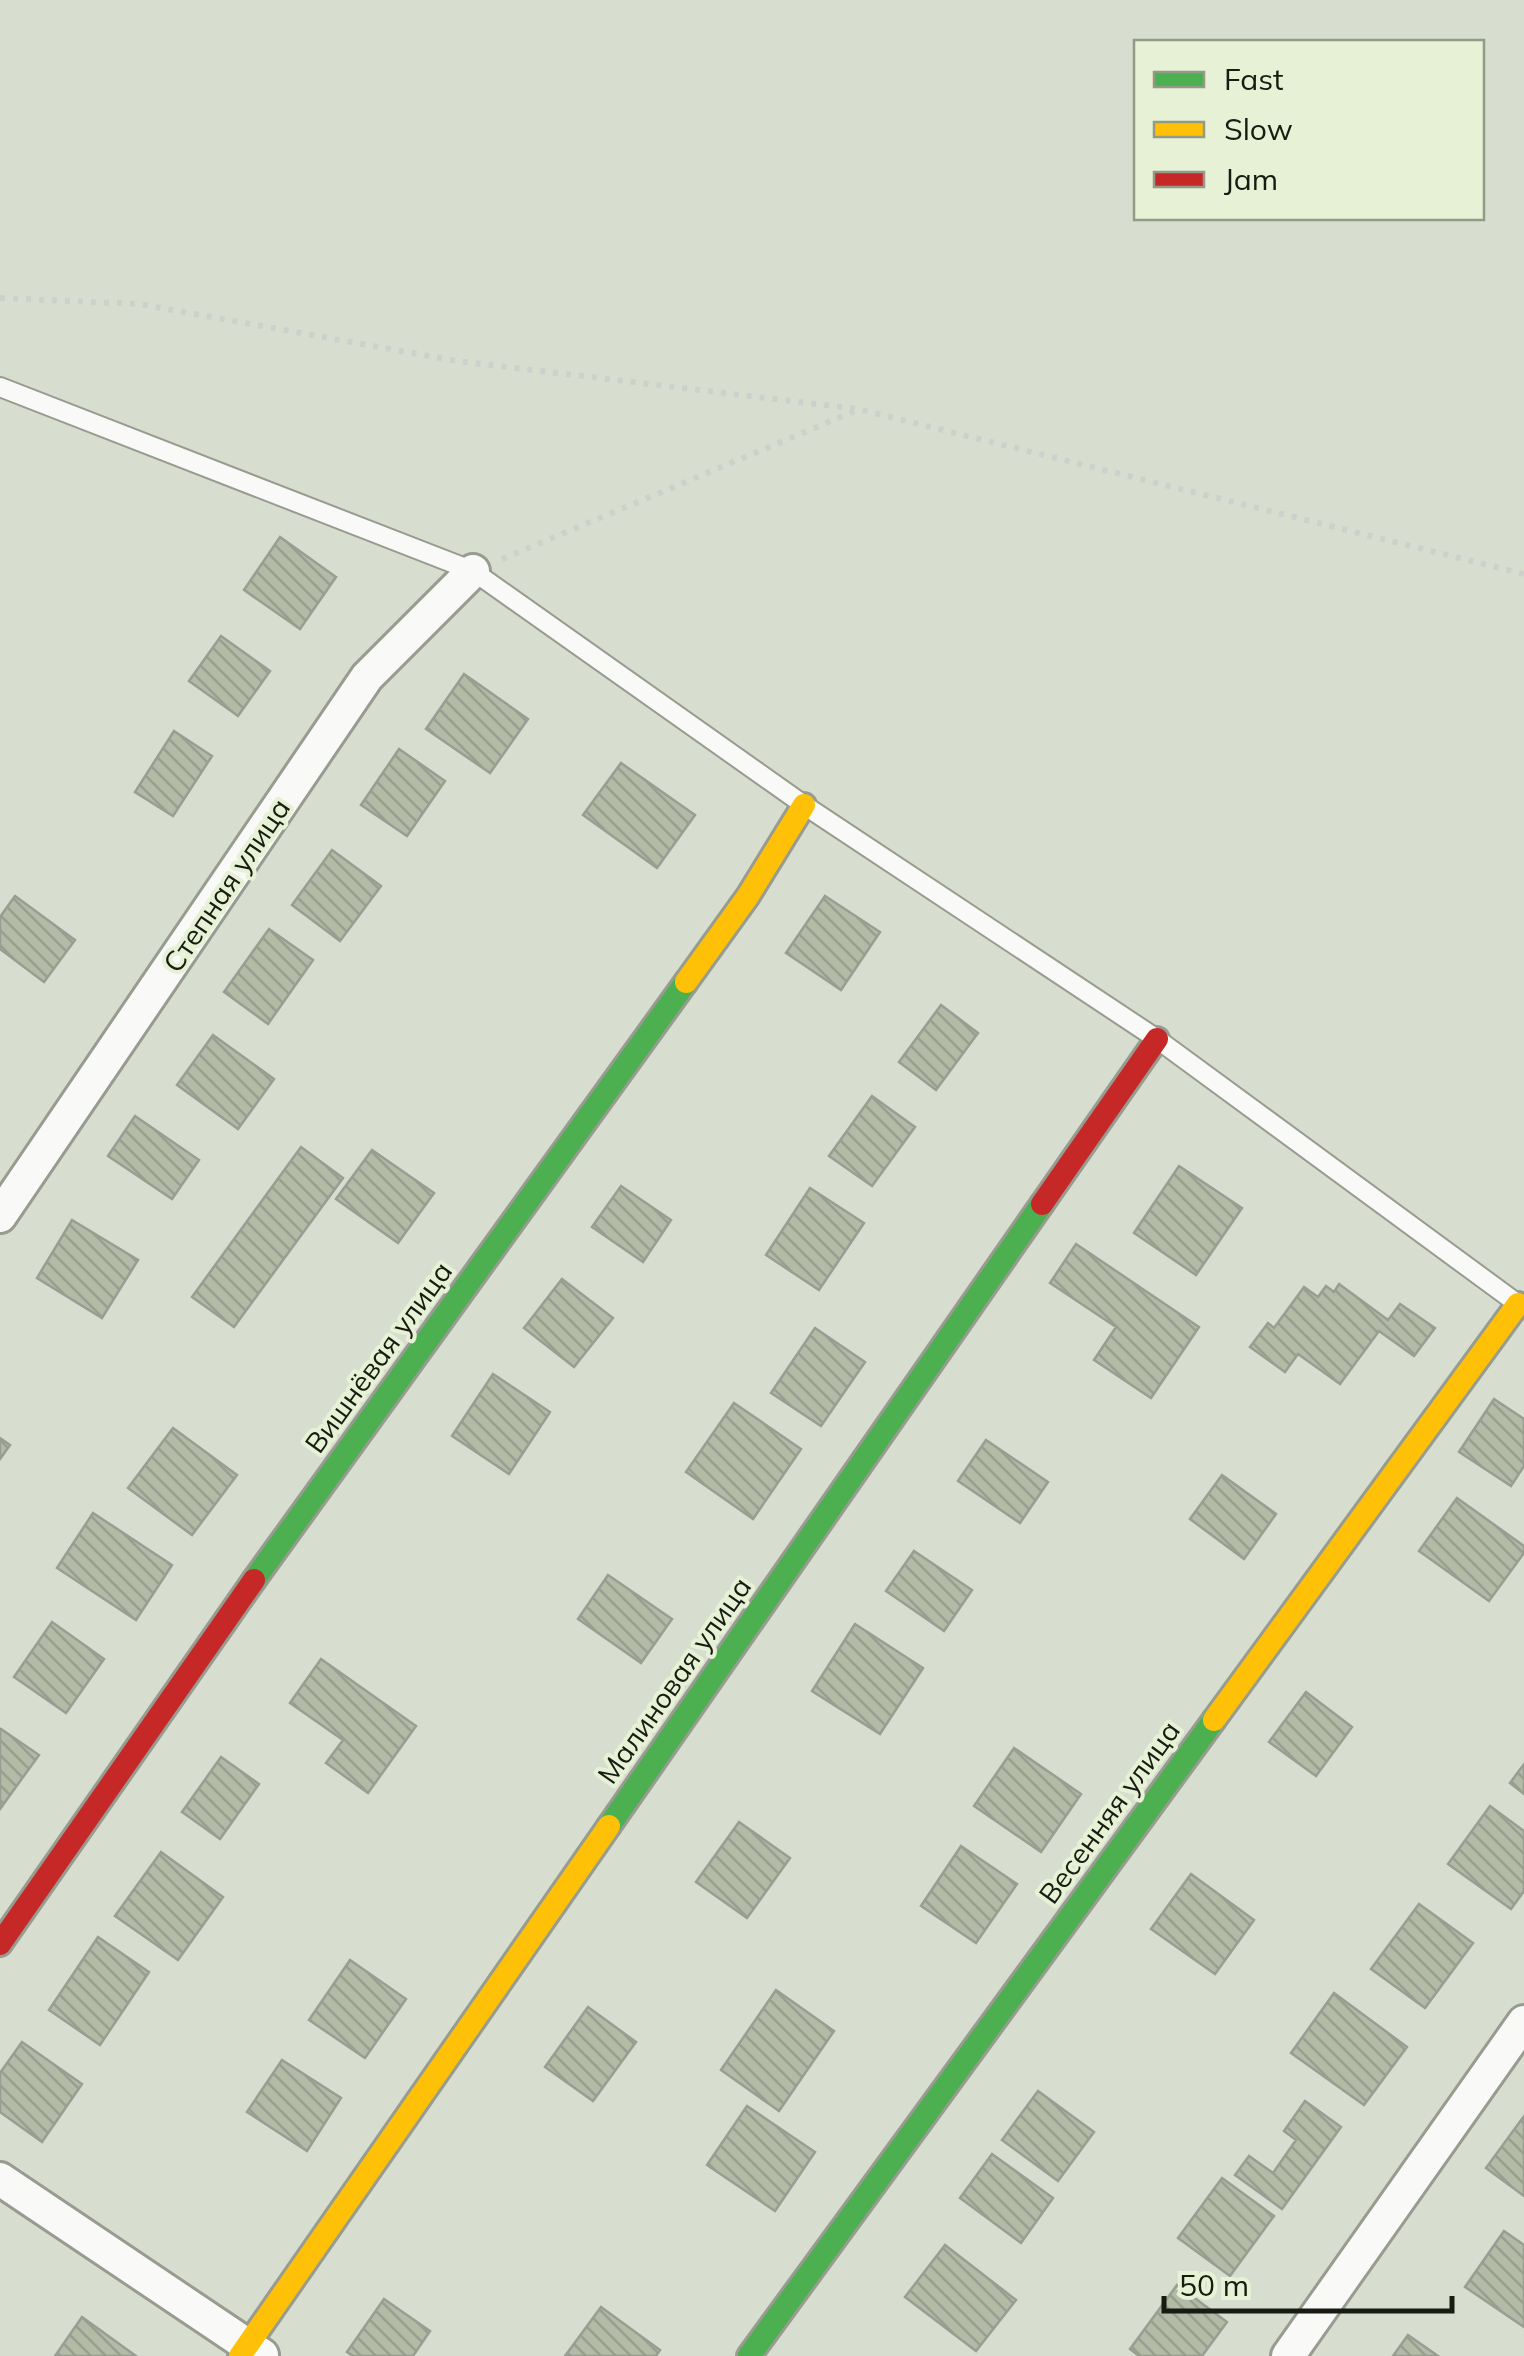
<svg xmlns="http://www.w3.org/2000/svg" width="1524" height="2356" font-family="Mulish,sans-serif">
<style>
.building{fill:url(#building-back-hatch);stroke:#999e92;stroke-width:2.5}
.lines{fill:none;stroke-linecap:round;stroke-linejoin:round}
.lane-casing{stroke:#979b90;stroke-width:22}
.street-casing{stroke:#979b90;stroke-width:38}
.fast-casing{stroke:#979b90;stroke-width:28}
.slow-casing{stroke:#979b90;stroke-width:28}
.jam-casing{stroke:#979b90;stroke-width:28}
.path{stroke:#cfd0cc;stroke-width:6;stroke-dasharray:5 8;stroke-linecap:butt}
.lane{stroke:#f9faf8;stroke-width:18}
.street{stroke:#f9faf8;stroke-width:32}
.fast{stroke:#4caf50;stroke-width:22}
.slow{stroke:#ffc107;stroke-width:22}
.jam{stroke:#c62828;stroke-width:22}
.labels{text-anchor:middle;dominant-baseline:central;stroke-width:8;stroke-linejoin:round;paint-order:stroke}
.street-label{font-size:28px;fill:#171b11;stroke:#e6f1d6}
</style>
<defs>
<pattern id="building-back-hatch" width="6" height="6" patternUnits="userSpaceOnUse" patternTransform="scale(2.5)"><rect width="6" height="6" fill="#b3baa6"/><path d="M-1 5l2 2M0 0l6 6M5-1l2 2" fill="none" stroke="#999f8e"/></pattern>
</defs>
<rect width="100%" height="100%" fill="#d8decf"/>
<path class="building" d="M280,537L336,577L300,629L244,590Z
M221,636L270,671L238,716L189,681Z
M464,674L528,719L490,773L426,729Z
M174,731L212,756L173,816L135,792Z
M399,749L445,781L407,836L361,805Z
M621,763L695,815L657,868L583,815Z
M332,850L381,886L340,941L292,905Z
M15,896L75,940L44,982L0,949V917Z
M825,896L880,932L841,990L786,953Z
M269,929L313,960L268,1024L224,992Z
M941,1005L978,1033L936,1090L899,1062Z
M213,1035L274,1079L238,1129L177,1085Z
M872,1096L915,1127L872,1186L829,1156Z
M135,1116L199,1160L172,1199L108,1156Z
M301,1147L343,1178L234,1327L192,1297Z
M372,1150L434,1193L398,1243L336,1199Z
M1179,1166L1242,1208L1196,1275L1134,1233Z
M621,1186L671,1220L643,1262L592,1227Z
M810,1188L864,1223L819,1290L766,1255Z
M72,1220L138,1260L102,1318L37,1278Z
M1076,1244L1199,1327L1151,1398L1094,1360L1116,1327L1050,1283Z
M562,1279L613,1318L574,1367L524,1328Z
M1339,1284L1388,1320L1400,1304L1435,1328L1414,1356L1379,1331L1340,1384L1298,1354L1285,1372L1250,1347L1268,1323L1274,1328L1304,1287L1318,1297L1326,1286L1334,1292Z
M815,1328L865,1362L821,1426L771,1393Z
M493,1374L550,1412L509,1474L452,1436Z
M1494,1399L1524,1419V1466L1511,1486L1459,1452Z
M734,1403L801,1449L753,1519L686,1472Z
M173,1428L237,1475L192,1535L128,1488Z
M0,1438L10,1445L0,1459Z
M986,1440L1048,1482L1020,1523L958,1481Z
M1222,1475L1276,1514L1244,1559L1190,1519Z
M1457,1498L1524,1546V1553L1489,1601L1419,1551Z
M93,1513L172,1565L136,1620L57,1568Z
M914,1551L972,1590L944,1631L886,1591Z
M608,1575L672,1619L641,1663L578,1619Z
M52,1622L104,1659L66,1713L14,1677Z
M855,1624L923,1668L880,1734L812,1691Z
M321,1659L416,1726L368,1793L326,1763L343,1740L290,1703Z
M1306,1692L1352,1727L1316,1776L1269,1742Z
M1,1729L39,1755L0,1809V1731Z
M1014,1748L1081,1794L1041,1852L974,1806Z
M221,1757L259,1784L220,1839L182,1812Z
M1524,1764V1794L1510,1783Z
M1490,1806L1524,1831V1891L1511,1909L1448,1864Z
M739,1822L790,1858L747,1918L696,1882Z
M961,1846L1017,1884L976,1943L921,1906Z
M161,1852L223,1897L178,1960L115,1916Z
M1191,1874L1254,1920L1215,1974L1151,1929Z
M1419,1904L1473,1943L1425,2008L1371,1969Z
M98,1937L149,1972L100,2045L49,2010Z
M350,1960L406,1999L365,2058L309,2020Z
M776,1990L834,2031L779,2111L721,2070Z
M1334,1993L1407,2047L1364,2105L1291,2053Z
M588,2007L636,2042L593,2101L545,2067Z
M22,2042L82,2084L42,2142L0,2112V2073Z
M282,2060L341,2098L307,2151L247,2112Z
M1038,2091L1094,2132L1058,2181L1002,2140Z
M1305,2101L1341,2127L1282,2209L1235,2175L1249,2156L1273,2173L1296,2140L1284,2131Z
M747,2106L815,2152L775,2211L707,2165Z
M1524,2116V2196L1486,2168Z
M992,2154L1053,2198L1021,2243L960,2198Z
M1222,2178L1274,2216L1230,2276L1178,2238Z
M1504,2231L1524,2245V2327L1465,2287Z
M945,2245L1016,2300L976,2351L905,2297Z
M1177,2285L1227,2322L1202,2356H1139L1130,2349Z
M384,2299L430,2331L413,2356H353L347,2352Z
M601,2307L660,2350L656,2356H565Z
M82,2317L136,2356H55Z
M1408,2335L1438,2356H1393Z"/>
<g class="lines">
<g class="lane-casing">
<path id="lane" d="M0,387L473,571L804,805L1157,1039L1518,1304"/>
</g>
<g class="street-casing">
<path id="street" d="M0,1216L367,677L473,571
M0,2179L262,2355
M1288,2356L1524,2022"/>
</g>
<g class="fast-casing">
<path id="fast" d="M254,1580L686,982
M609,1826L1042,1204
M749,2356L1214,1720"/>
</g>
<g class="slow-casing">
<path id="slow" d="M686,982L748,896L804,805
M1214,1720L1518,1304
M240,2356L609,1826"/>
</g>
<g class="jam-casing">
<path id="jam" d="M1042,1204L1157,1039
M0,1944L254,1580"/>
</g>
<path class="path" d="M0,298L139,304L457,361L858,409L1524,574
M502,559L855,411"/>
<use href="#lane" class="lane"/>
<use href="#street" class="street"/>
<use href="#fast" class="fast"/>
<use href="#slow" class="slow"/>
<use href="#jam" class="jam"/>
</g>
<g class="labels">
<g class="street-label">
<text transform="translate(226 885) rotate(-56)">Степная улица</text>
<text transform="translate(378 1357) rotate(-54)">Вишнёвая улица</text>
<text transform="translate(674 1680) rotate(-55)">Малиновая улица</text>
<text transform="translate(1109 1812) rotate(-54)">Весенняя улица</text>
</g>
</g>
<rect x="1134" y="40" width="350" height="180" fill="#e6f1d6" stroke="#939b87" stroke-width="2.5"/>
<rect x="1154" y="72" width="50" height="15" fill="#4caf50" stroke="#939b87" stroke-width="2.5"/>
<text x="1224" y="90" font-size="30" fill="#171b11">Fast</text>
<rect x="1154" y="122" width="50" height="15" fill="#ffc107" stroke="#939b87" stroke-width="2.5"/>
<text x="1224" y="140" font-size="30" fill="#171b11">Slow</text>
<rect x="1154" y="172" width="50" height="15" fill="#c62828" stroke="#939b87" stroke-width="2.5"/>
<text x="1224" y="190" font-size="30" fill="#171b11">Jam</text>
<path d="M1164 2296v15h288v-15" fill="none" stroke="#171b11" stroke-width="5"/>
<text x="1179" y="2296" font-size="30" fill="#171b11" stroke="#e6f1d6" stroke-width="8" paint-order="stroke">50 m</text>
</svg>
